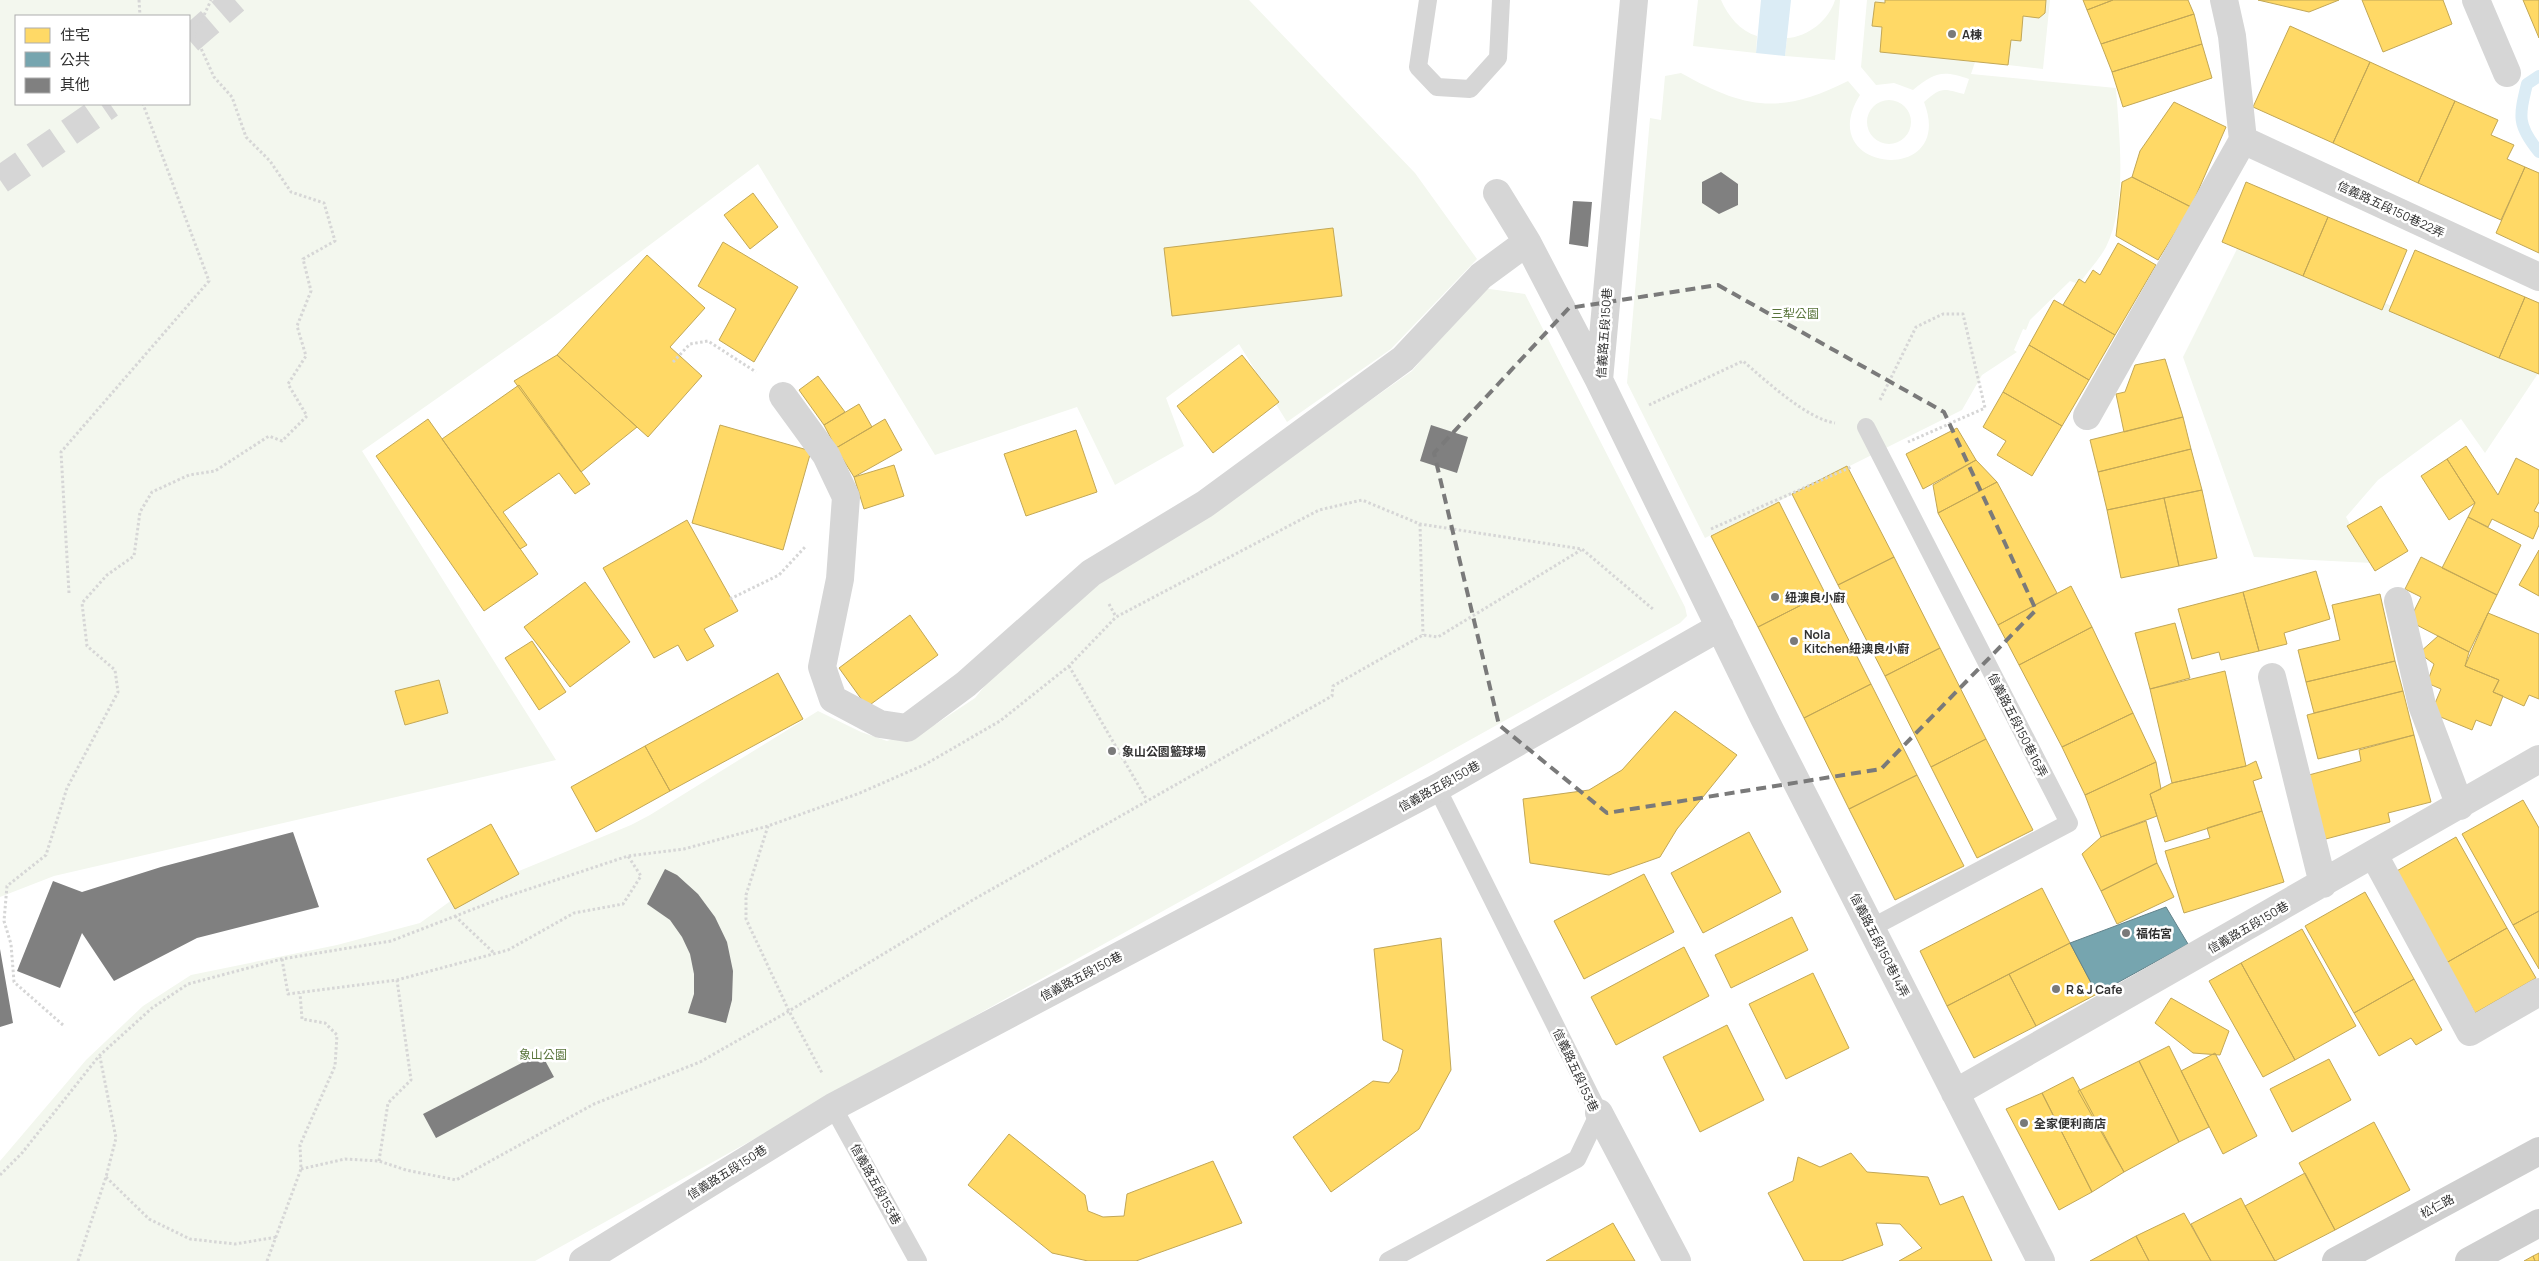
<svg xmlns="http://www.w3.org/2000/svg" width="2539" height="1261" font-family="Manrope,'Noto Sans TC',sans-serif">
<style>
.green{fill:#f3f7ee;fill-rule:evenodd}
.water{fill:#dbecf5}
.homes{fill:#ffd966;stroke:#c2a756}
.public{fill:#76a5af;stroke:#62828a}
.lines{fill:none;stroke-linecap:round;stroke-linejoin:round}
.stream{stroke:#dbecf5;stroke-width:12}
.building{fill:#808080}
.highway-tunnel{stroke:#d6d6d6;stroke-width:28;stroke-dasharray:28 14;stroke-linecap:butt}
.path{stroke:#d6d6d6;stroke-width:3;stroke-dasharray:2.5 2.5;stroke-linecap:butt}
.lane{stroke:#d6d6d6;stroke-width:18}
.street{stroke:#d6d6d6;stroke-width:28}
.secondary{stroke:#cfcfcf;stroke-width:28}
.marked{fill:none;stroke:#7a7a7a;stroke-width:4;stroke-dasharray:10 6;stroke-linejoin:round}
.poi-dot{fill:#7a7a7a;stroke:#fff;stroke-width:2}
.labels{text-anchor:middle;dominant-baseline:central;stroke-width:5;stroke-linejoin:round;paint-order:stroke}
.poi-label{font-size:12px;font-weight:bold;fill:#323232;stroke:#fff;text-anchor:start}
.street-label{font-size:12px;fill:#323232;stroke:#fff}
.park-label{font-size:12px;fill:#58743a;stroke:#fff}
</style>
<rect width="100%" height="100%" fill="#fff"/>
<path class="green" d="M0,0H1249L1415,173L1477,259L1391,349L1287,422L1239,344L1166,398L1184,446L1115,485L1077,407L935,455L758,164L556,315L362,451L556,760L54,876L0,897ZM16,16H189V104H16Z
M1698,0H1721C1728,16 1740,31 1757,36L1756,53L1693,46Z
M1835,0H1840L1835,60L1785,56L1787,38C1808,37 1829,20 1835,0Z
M1867,0H1885V3L1875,2L1872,26L1882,27L1880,52L1975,62L1971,74L2116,88C2119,136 2128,202 2106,247C2099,260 2087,272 2079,284L2070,281L2030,320L2026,330L2023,329L2014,350L2017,352L1982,375L1962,410L1705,538L1627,383L1650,118L1661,120L1665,76L1681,73C1745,109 1781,115 1848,81L1860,95C1811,173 1957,187 1924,102C1941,87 1942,88 1964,94L1969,79C1942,70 1935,72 1913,90L1894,83L1876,85L1861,67Z
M2046,0H2050L2043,69L2008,65L2011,40L2021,41L2023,16L2039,18L2045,13Z
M1867 122a22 22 0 1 1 44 0a22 22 0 1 1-44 0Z
M2242,239L2539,372L2485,453L2461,419L2378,480L2346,517L2372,563L2254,557L2183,357Z
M1483,288L1525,294L1685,607L1687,616L1680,623L535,1261H0V1161L86,1060L143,1006L191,975L337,945L420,923L456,897L631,825L650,815L818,711L861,732L887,741L936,724L975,698L1011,653L1080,594L1211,513L1412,371Z"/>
<path class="water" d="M1761,0H1791L1785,56L1756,53Z"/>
<path class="homes" d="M1885,0H2046L2045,13L2039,18L2023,16L2021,41L2011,40L2008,65L1880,52L1882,27L1872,26L1875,2L1885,3Z
M2083,0H2113L2087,10Z
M2113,0H2188L2194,14L2101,44L2087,10Z
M2258,0H2339L2309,12Z
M2362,0H2443L2452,24L2383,52Z
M2523,0H2539V38Z
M2194,14L2202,44L2112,72L2101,44Z
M2290,26L2370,62L2333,143L2253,107Z
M2202,44L2212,78L2123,107L2112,72Z
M2370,62L2455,101L2418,183L2333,143Z
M2455,101L2498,120L2491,135L2514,145L2507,159L2525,167L2501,220L2418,183Z
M2174,102L2226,127L2191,207L2132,177L2140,151Z
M2525,167L2539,173V253L2496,233Z
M2132,177L2191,207L2158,260L2116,236L2122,182Z
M2246,182L2328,217L2303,276L2222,242Z
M753,193L778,227L750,249L724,215Z
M2328,217L2407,250L2382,310L2303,276Z
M1333,228L1342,296L1172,316L1164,248Z
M723,242L798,287L754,362L719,340L736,309L698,286Z
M2118,243L2156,265L2115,335L2063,305L2079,279L2085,283L2093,270L2100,275Z
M2415,250L2525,297L2499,358L2389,311Z
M647,255L705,308L670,347L702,376L648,437L557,355Z
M2525,297L2539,303V374L2499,358Z
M2054,300L2115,335L2089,380L2029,345Z
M2029,345L2089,380L2062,426L2003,392Z
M557,355L637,427L581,472L514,381Z
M1242,355L1279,402L1213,453L1177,406Z
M2165,359L2183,417L2124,432L2116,394L2125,392L2135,365Z
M818,376L845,412L824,425L799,390Z
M519,385L590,484L575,494L559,473L503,512L527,545L520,549L442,439Z
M2003,392L2062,426L2032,476L1997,455L2006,441L1983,427Z
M859,404L872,427L836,448L824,425Z
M2183,417L2191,449L2098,472L2090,440Z
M428,419L538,574L484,611L376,456Z
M885,419L902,450L854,477L836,448Z
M720,425L811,451L783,550L692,523Z
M1957,428L1976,460L1923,489L1906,454Z
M1076,430L1097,492L1026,516L1004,454Z
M2466,446L2498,495L2516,458L2539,470V502L2534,511L2539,513V525L2533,539L2492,519L2488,527L2468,517L2475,503L2447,459Z
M2191,449L2202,490L2107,510L2098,472Z
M2447,459L2475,503L2449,520L2421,476Z
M1976,460L1997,482L1938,513L1933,485Z
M894,465L904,496L864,509L854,477Z
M1847,466L1894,557L1838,585L1792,494Z
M1997,482L2057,593L1998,625L1938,513Z
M2202,490L2217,558L2179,566L2164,498Z
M2164,498L2179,566L2121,578L2107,510Z
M1779,502L1825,593L1758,627L1711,536Z
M2381,506L2408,551L2375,571L2347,526Z
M2468,517L2521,545L2497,595L2442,568Z
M687,520L738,611L704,629L714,646L687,661L678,645L654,658L603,568Z
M2539,550V596L2519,585Z
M1894,557L1940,648L1885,676L1838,585Z
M2421,557L2497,595L2469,652L2409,621L2421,597L2405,589Z
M2316,571L2330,619L2284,633L2287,644L2259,651L2243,592Z
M585,582L630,642L570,687L524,627Z
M2071,586L2092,627L2019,665L1998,625Z
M2243,592L2259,651L2221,660L2219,652L2192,659L2178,609Z
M1825,593L1871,684L1804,718L1758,627Z
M2380,594L2395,661L2306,682L2298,650L2340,640L2332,605Z
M2488,613L2539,634V699L2529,695L2524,706L2493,692L2499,680L2465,666Z
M910,615L938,655L867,707L839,668Z
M2175,623L2190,678L2150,689L2135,633Z
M2092,627L2133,713L2062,747L2019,665Z
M2438,636L2469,652L2465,666L2499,680L2493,692L2503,696L2491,726L2476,720L2472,730L2431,713L2441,689L2427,683L2434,664L2419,653Z
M532,641L566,692L539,710L505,658Z
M1940,648L1986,739L1931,767L1885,676Z
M2395,661L2403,691L2314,713L2306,682Z
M2225,671L2246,766L2172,783L2150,689Z
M778,673L803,719L670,791L645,746Z
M439,680L448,713L405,725L395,691Z
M1871,684L1917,775L1849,809L1804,718Z
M2403,691L2414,735L2318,759L2307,715Z
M1675,711L1737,755L1677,829L1660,857L1609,875L1530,863L1523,799L1589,790L1622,770Z
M2133,713L2156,762L2085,795L2062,747Z
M2414,735L2431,802L2388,813L2390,822L2322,840L2305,776L2361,761L2359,750Z
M1986,739L2033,830L1977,858L1931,767Z
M645,746L670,791L596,832L571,787Z
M2256,761L2262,778L2253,781L2262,811L2165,842L2150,794L2172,783L2246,766Z
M2156,762L2161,789L2150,794L2157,816L2101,837L2085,795Z
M1917,775L1964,866L1895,900L1849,809Z
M2523,800L2539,828V911L2513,925L2462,834Z
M2262,811L2284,882L2184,913L2165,851L2210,838L2207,828Z
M2146,821L2157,863L2101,891L2082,854L2101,837Z
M491,824L519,874L455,909L427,859Z
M1749,832L1781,892L1703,933L1671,873Z
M2456,837L2507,928L2446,963L2395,872Z
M2157,863L2174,897L2117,924L2101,891Z
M1644,874L1674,932L1584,979L1554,921Z
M2042,888L2070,943L1947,1006L1920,951Z
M2365,892L2414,979L2354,1013L2305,926Z
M2539,911V969L2513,925Z
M1792,917L1808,950L1731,988L1715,955Z
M2507,928L2536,978L2475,1013L2446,963Z
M2302,929L2356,1026L2295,1060L2241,963Z
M1441,938L1451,1070L1419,1129L1331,1192L1293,1137L1373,1081L1389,1083L1398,1071L1403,1050L1383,1040L1374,949Z
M2070,943L2097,994L2036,1026L2009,974Z
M1684,947L1709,996L1616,1045L1591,997Z
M2241,963L2295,1060L2263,1077L2209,981Z
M1813,973L1849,1048L1786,1079L1749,1004Z
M2009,974L2036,1026L1974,1058L1947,1006Z
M2414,979L2442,1030L2416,1045L2411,1038L2379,1056L2354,1013Z
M2171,998L2229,1031L2220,1055L2193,1053L2155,1023Z
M1727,1025L1764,1100L1700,1132L1663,1057Z
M2169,1046L2209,1127L2179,1142L2139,1061Z
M2215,1053L2257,1136L2223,1154L2181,1071Z
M2329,1059L2351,1100L2292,1132L2270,1089Z
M2139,1061L2179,1142L2124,1172L2078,1091Z
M2073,1077L2124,1172L2092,1192L2042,1093Z
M2042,1093L2092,1192L2059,1210L2006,1109Z
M2374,1122L2410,1190L2335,1230L2299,1163Z
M1009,1134L1085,1195L1088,1211L1103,1217L1124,1216L1127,1194L1213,1161L1242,1223L1136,1261H1088L1052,1253L968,1185Z
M1851,1153L1867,1172L1928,1177L1940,1205L1963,1196L1992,1261H1899L1922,1248L1900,1224L1876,1223L1883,1245L1841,1261H1804L1768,1193L1793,1181L1798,1157L1820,1167Z
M2305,1173L2335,1230L2275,1261L2245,1206Z
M2241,1198L2245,1206L2275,1261H2211L2191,1224Z
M2184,1213L2211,1261H2149L2136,1236Z
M1613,1223L1635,1261H1546Z
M2136,1236L2149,1261H2090Z
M2539,1253V1261H2535L2533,1256Z
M2533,1256L2535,1261H2524Z"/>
<path class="public" d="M2166,907L2188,944L2097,994L2070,943Z"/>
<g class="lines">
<path class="stream" d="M2539,76L2527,84C2519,117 2517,125 2539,152"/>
</g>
<path class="building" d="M1721,172L1738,184V205L1719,214L1702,203V182Z
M1573,201L1592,202L1588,247L1569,244Z
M1431,425L1468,437L1457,473L1420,461Z
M293,832L319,907L197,938L114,981L82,933L60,988L17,971L53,881L82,892L161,867Z
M665,869L677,875L698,894L715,917L727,942L733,971L732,1000L726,1023L688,1013L694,994V974L690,954L682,937L670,920L647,904Z
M0,949L13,1023L0,1027Z
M541,1053L554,1077L436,1138L423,1114Z"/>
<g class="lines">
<path class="highway-tunnel" d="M189,40L235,0
M0,180L110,104"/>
<path class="path" d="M139,0L140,16
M673,362L690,344L708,341L756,372
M1880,400L1916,327L1943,314H1963L1985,408L1908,442
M1649,405L1743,361C1765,380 1807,419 1835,423
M1420,524L1423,635
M1711,529L1851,467
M69,593L61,452L209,281L143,104
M730,599L779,575L806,546
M1109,604L1116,617
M1069,666L1147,800
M768,826L746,895V919L789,1011L822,1073
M455,916L494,953
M282,959L288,994L397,980L508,950L574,913L623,904L641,876L628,856
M63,1025L14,982L11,944L4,921L7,886L46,855L67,788L118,692L115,670L87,646L82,603L107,575L134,556L140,512L152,492L189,475L215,471L269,436L282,441L307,416L288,384L306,356L297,326L311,291L303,259L335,241L324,203L291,192L270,161L246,137L232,97L214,77L195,35L211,0
M379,1161L388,1103L411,1080L397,980
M301,1169L345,1159L379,1161L406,1170L456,1180L594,1104L700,1062L789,1011L971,901L1332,696L1333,686L1423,635L1438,637L1581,550
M0,1175L22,1153L99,1056L152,1008L188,984L282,959L391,941L502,898L628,856L684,849L768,826L860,793L924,765L1000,721L1069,666L1116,617L1319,510L1362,500L1420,524L1582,549L1654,610
M106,1177L149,1219L190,1239L235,1244L277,1237
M78,1261L106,1177L116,1138L100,1057
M267,1261L301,1169L300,1145L335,1066L337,1035L325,1023L302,1019L300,993"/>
<path class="lane" d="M1428,0L1418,67L1437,87L1470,89L1498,58L1501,0
M1866,427L2069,823L1871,928
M833,1107L918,1261
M1388,1261L1577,1159L1599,1113L1437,788"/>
<path class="street" d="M1634,0L1599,380L1764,718L2041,1261
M2476,0L2507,73
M2243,140L2539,277
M1497,193L1527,242L1599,380
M783,396L826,455L846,497L840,579L822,667L833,699L880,724L907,728L966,684L1091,573L1205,504L1403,359L1481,276L1527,242
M2087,416L2243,140L2232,36L2224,0
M2398,601L2422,705L2460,806
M2272,677L2323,884
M2374,855L2470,1032L2539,992
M1955,1093L2539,759
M1599,1113L1677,1261
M583,1261L833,1107L1437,788L1720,627"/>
<path class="secondary" d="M2336,1261L2539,1151
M2469,1261L2539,1223"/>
</g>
<path class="marked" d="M1718,285L1944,412L2036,610L1881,769L1607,813L1499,725L1434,453L1569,308Z"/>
<g class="poi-dot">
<circle cx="1952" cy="34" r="5"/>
<circle cx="1775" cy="597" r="5"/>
<circle cx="1794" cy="641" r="5"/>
<circle cx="1112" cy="751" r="5"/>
<circle cx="2126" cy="933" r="5"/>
<circle cx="2056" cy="989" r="5"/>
<circle cx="2024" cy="1123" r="5"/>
</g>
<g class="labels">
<g class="poi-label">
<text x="1962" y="34">A棟</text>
<text x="1785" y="597">紐澳良小廚</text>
<text x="1804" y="634">Nola<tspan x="1804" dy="14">Kitchen紐澳良小廚</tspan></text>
<text x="1122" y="751">象山公園籃球場</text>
<text x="2136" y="933">福佑宮</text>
<text x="2066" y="989">R &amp; J Cafe</text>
<text x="2034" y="1123">全家便利商店</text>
</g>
<g class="street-label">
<text transform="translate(2391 209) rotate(25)">信義路五段150巷22弄</text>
<text transform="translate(1604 333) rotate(-86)">信義路五段150巷</text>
<text transform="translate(2018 725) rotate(63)">信義路五段150巷16弄</text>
<text transform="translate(1439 786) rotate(-29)">信義路五段150巷</text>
<text transform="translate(2248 927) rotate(-30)">信義路五段150巷</text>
<text transform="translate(1880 945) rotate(63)">信義路五段150巷14弄</text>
<text transform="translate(1081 976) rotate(-28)">信義路五段150巷</text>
<text transform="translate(1576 1070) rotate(65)">信義路五段153巷</text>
<text transform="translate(727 1172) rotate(-32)">信義路五段150巷</text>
<text transform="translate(876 1184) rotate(61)">信義路五段153巷</text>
<text transform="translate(2437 1206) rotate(-28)">松仁路</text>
</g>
<g class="park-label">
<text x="1795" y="313">三犁公園</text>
<text x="543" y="1054">象山公園</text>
</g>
</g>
<rect x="15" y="15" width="175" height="90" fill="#ffffff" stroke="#adadad"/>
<rect x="25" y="28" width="25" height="15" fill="#ffd966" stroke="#adadad"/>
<text x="60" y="40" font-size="15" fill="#323232">住宅</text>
<rect x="25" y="52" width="25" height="15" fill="#76a5af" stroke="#adadad"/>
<text x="60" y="65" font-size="15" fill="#323232">公共</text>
<rect x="25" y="78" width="25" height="15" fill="#808080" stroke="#adadad"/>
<text x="60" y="90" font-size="15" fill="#323232">其他</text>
</svg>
